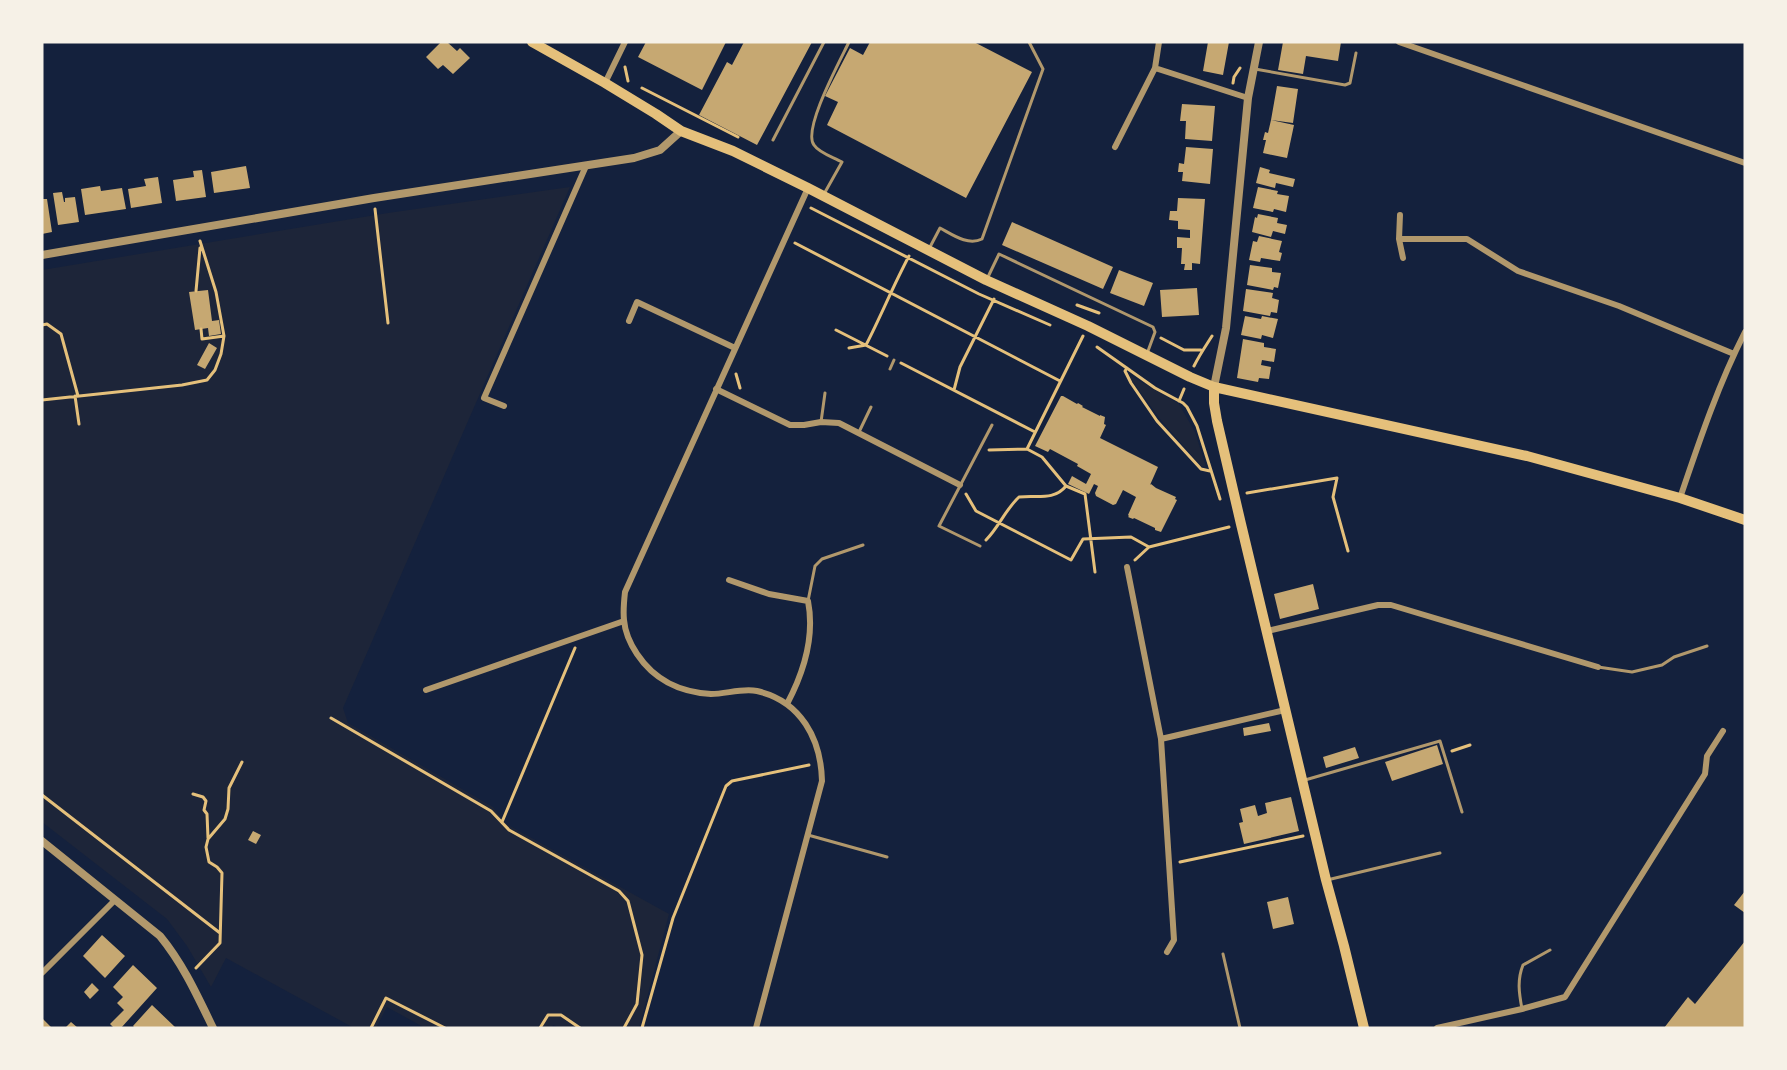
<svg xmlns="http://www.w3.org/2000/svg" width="1787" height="1070" font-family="Arial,sans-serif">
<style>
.green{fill:#1d2539}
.building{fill:#c6a872}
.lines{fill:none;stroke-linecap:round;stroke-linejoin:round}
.path{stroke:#e5c07b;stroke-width:3}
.service{stroke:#b1986c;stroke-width:3}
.minor{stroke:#b1986c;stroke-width:6}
.tertiary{stroke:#b1986c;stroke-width:8}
.primary{stroke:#e5c07b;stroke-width:10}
</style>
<rect width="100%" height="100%" fill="#14213d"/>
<path class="green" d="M570,187L343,708L348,723L493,807L506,824L669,914L639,1028H560L553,1025L552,1028H425L387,1007L376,1028H354L226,958L211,987L187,946L167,919L42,822V270L388,213Z
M1131,376L1179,404L1195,432L1206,467L1201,466L1160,419L1130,378Z"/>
<path class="building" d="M441,42H447L457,51L460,48L470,58L453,74L443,65L438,69L426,57Z
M646,42H726L702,90L638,57Z
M744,42H812L757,145L699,115L727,62L732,65Z
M870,42H974L1032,72L966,198L827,125L838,102L825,96L850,48L863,55Z
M1208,42H1229L1223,75L1203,71Z
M1283,42H1341L1338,61L1306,56L1303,74L1278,70Z
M1277,86L1298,89L1293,123L1271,120Z
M1182,104L1215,106L1212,141L1185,139L1186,121H1180Z
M1271,120L1294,125L1287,158L1263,153L1266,140H1263L1265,132L1268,133Z
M1186,147L1213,149L1210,184L1182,181L1183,172H1178L1179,163L1184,164Z
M246,166L250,188L214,193L211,172Z
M1260,167L1270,170L1269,173L1295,179L1293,187L1276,183L1275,188L1256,183Z
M202,170L206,197L176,201L173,180L194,177L193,171Z
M158,177L162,203L131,208L128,189L146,186L144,179Z
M100,186L101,191L122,188L126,209L85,215L81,189Z
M1258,187L1278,191L1277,194L1289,196L1286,212L1274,209L1273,212L1253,208Z
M62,192L64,202H65V198L75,197L79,222L58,225L53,193Z
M1178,198L1205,199L1200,264L1192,263V270H1184L1185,264H1181L1182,248H1177V237L1190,238V230L1178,229V221L1169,220L1170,211H1177Z
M42,199H47L52,232L42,234Z
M1258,214L1278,218L1277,223L1287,225L1285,234L1273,231L1271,237L1252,232L1255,217L1257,218Z
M1012,222L1113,267L1103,289L1002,245Z
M1259,236L1282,241L1279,252L1282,253L1280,261L1261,258L1260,262L1249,260L1253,241L1257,242Z
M1250,265L1272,268V272L1281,273L1278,288L1274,287L1273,290L1247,285Z
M1119,270L1153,283L1144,306L1110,293Z
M1197,288L1199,315L1162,317L1160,290Z
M1246,289L1273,293L1272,298L1279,300L1277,313L1271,312L1270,316L1243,311Z
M208,290L212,321L219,320L221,334L209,336L208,328L195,330L189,292Z
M1245,316L1261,319L1262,316L1278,319L1273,338L1262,335L1261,339L1241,335Z
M1243,339L1264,343V347L1276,349L1274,362L1262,360L1261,365L1271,367L1269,379L1259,378L1258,382L1237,378Z
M209,343L217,348L205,369L197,365Z
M1061,396H1063L1077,404L1078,403L1083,406L1082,407L1100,416V415L1105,417L1104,424L1106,425L1100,438L1158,467L1150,485L1151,484L1156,488L1176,497L1175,499L1177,500L1161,532L1155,530V528L1134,518L1133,519L1128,517L1129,516L1128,515L1136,497L1123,490L1116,504L1113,505L1096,496L1095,493L1098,486L1094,484L1089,494L1068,484L1072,476L1086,484L1091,474L1077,466L1078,464L1050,449L1048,452L1035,446Z
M1313,584L1319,609L1280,619L1274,594Z
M1269,723L1271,731L1244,736L1243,728Z
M1437,745L1443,764L1392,781L1385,762Z
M1355,747L1359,758L1326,768L1323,757Z
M1291,797L1299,831L1244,844L1239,823L1243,822L1240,809L1255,805L1258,816L1267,813L1265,803Z
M253,831L261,835L256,844L248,840Z
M1745,891V913L1734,905Z
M1288,897L1294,924L1273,929L1267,902Z
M102,935L125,956L105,978L83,956Z
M1745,941V1028H1664L1688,997L1695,1004Z
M133,965L157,988L121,1028H114L110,1024L124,1010L117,1003L123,997L113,987Z
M92,983L99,990L90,999L84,992Z
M152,1005L175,1027L174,1028H135L133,1026Z
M42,1018L52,1028H42Z
M71,1022L78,1028H65Z"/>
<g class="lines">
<path class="path" d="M625,67L628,81
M1233,83L1234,77L1240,68
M642,88L738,137
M811,208L979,294L1050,325
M375,209L388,323
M795,243L1060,381
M196,291L200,248
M1077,305L1099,313
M42,325L47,324L61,334L78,396
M201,329L202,339L224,336
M836,330L887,356
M1083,336L1027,449L1042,457L1066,486L1085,494L1095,572
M1161,338L1184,350H1201
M1097,347L1155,388L1183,403L1187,407L1197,426L1220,499
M849,348L866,345C881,316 893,286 909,256
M901,363L1035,432
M1194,366C1200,354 1205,347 1212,336
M1127,368L1125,371L1131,383L1157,421L1201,469L1210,471
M736,374L740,388
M954,390L960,367L994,299
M75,396L79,424
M42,400L182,385L207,380L215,370L221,354L224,336L216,292L200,241
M1179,401L1184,389
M989,450L1027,449
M1247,493L1337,478L1333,497L1348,551
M966,494L976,511L1071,560L1083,539L1131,537L1149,547L1229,527
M986,540C999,527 1005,510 1019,497C1037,495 1054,501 1066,486
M1135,560L1149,547
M331,718L491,811L509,830L619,891L628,901L642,955L637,1004L624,1028
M1452,751L1470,745
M193,794L203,797L206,801L204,810L207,814L208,838
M42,795L220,933
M502,822L575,648
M1180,862L1303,836
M196,968L220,943L222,873L217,867L209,862L206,847L208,839L225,819L228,809L229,788L242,762
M371,1028L386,998L445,1028
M540,1028L548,1015H561L580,1028
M642,1028L673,918L726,786L732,781L809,765"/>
<path class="service" d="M1255,69L1345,85L1350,83L1356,53
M773,140L824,42
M824,194L842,162C833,157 819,153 814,145C802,130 841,59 849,42
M930,247L940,228C953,235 968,246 982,239L1043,69L1029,42
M987,279L999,254L1153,327L1155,332L1148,351
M890,369L894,360
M821,422L825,393
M859,432L871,407
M980,546L939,526L992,425
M808,601L815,566L822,559L863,545
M1598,667L1632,672L1662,665L1674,657L1707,646
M1305,780L1440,741L1462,812
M808,835L887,857
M1327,880L1440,853
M1223,954L1240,1028
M1522,1009C1519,993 1517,980 1523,965L1550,950"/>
<path class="minor" d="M1399,42L1745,163
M1155,68L1159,42
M605,83L625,42
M1115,147L1155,68L1248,98
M1399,239L1400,215
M1403,258L1399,239H1467L1518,271L1619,306L1734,354
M629,321L637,302L735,348
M716,389L790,425H804L821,422L839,423L960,485
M504,406L484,398L586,166
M1680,498C1699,442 1718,385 1745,332
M1127,567L1161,739L1285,710
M729,580L769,594L808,601C815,637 804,672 787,704
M1267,631L1378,605H1391L1598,667
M426,690L624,621
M1161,739L1174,940L1167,952
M42,973L115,900
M756,1028L822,781C821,739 801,701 757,691C742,688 726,694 711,694C680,692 655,681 637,654C631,645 625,632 624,620C623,611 624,601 625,592L808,188
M1437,1028L1522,1009L1565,997L1705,774L1707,756L1723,731"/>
<path class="tertiary" d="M42,255L374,198L634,158L660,150L681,131
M1214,387L1226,328L1248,98L1259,42
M42,841L160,936C183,964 197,995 213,1028"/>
<path class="primary" d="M532,42L605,83L656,114L681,131L733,151L808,188L986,280L1088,326L1190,377L1214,387L1527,456L1680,498L1745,520
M1214,387V403L1217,421L1241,524L1326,880L1344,946L1364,1028"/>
</g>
<rect width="1787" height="1070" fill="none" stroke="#f6f1e7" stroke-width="87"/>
</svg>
